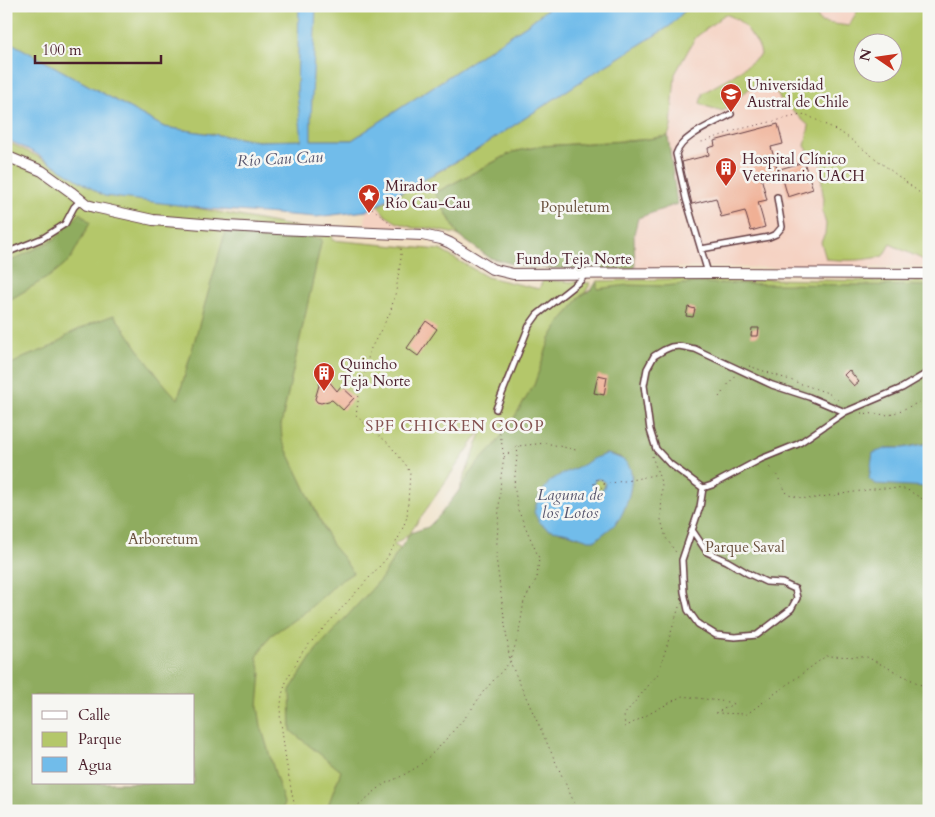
<svg xmlns="http://www.w3.org/2000/svg" width="935" height="817" font-family="Cardo,serif">
<style>
.built{fill:#f5d2c2;fill-rule:evenodd}
.green{fill:#b4c76a;stroke:#7f734a;fill-rule:evenodd}
.forest{fill:#8fac5e;stroke:#6c6644;fill-rule:evenodd}
.water{fill:#71bcea;stroke:#5e6e8a;fill-rule:evenodd}
.building{fill:#f0b095}
.lines{fill:none;stroke-linecap:round;stroke-linejoin:round}
.service-casing{stroke:#633c42;stroke-width:8}
.minor-casing{stroke:#633c42;stroke-width:12}
.path{stroke:#633c42;stroke-width:1;stroke-dasharray:1 4;stroke-linecap:butt}
.service{stroke:#fff;stroke-width:5}
.minor{stroke:#fff;stroke-width:10}
.labels{text-anchor:middle;dominant-baseline:central;stroke-width:5;stroke-linejoin:round;paint-order:stroke}
.poi-label{font-size:15px;fill:#4a1f2b;stroke:#f6f6f2;text-anchor:start}
.park-label{font-size:15px;fill:#6a513e;stroke:#f6f6f2}
.street-label{font-size:15px;fill:#4a1f2b;stroke:#f6f6f2}
.water-label{font-size:16px;font-style:italic;fill:#58566e;stroke:#f6f6f2}
.neighbourhood-label{font-size:16px;letter-spacing:1px;fill:#845250;stroke:#f6f6f2}
</style>
<rect width="100%" height="100%" fill="#f6f6f2"/>
<filter id="ink" filterUnits="userSpaceOnUse"><feTurbulence type="fractalNoise" baseFrequency=".02" numOctaves="2"/><feDisplacementMap in="SourceGraphic" scale="10" xChannelSelector="R" yChannelSelector="G"/><feConvolveMatrix kernelMatrix="1 2 1 2 8 2 1 2 1" color-interpolation-filters="sRGB"/></filter>
<filter id="wash" filterUnits="userSpaceOnUse"><feTurbulence type="fractalNoise" baseFrequency=".0096" numOctaves="4" result="noise"/><feDisplacementMap in="SourceGraphic" scale="20" xChannelSelector="R" yChannelSelector="G"/><feGaussianBlur stdDeviation="1.12" result="paint"/><feColorMatrix in="noise" values="0 0 0 0 0 0 0 0 0 0 0 0 0 0 0 0 0 1.4 0 .05"/><feComposite in="paint" operator="in"/></filter>
<g filter="url(#wash)">
<rect width="100%" height="100%" fill="#f0dfc2"/>
<path class="built" d="M689,6H929V266L825,268L704,267L589,269L525,267L490,258L455,234L428,228H414L365,225L366,211L378,206L670,26ZM862,42H892V72H862Z"/>
<path class="green" d="M6,6H551L528,24L352,140L258,141L164,127L6,40Z
M689,6H813L820,22L849,26L860,6H929V261H926L890,244L883,256C863,261 846,261 826,259L821,242L825,234L826,224L822,211L824,200L822,188L821,155H811L805,146L809,126L782,101L774,90L762,82L751,87L723,111L708,107L700,103L703,93L734,75L761,55C760,47 757,43 752,36C744,24 739,19 725,14L695,38L675,74L671,127L668,136L641,140L541,146L513,152L435,193L459,236L455,234L428,228H414L396,222L386,216L378,206L475,151L592,74L670,26ZM862,42H892V72H862Z
M6,141L49,162L105,194L186,206L333,234L332,240L440,250L487,277L539,289L543,280L591,283L564,326L581,451L597,281L706,278L929,282V811H6ZM484,426L439,542L427,563L394,545L410,533ZM34,696H194V783H34Z"/>
<path class="forest" d="M668,136L677,204L638,218L634,234L635,269H567L525,267L490,258L459,236L435,193L513,152L541,146L641,140Z
M81,213L90,223L70,260L50,276L6,302V262L11,261L55,239Z
M227,226L322,239L281,425L282,440L332,545L343,558L353,573L337,583L330,590L304,613L270,636L257,657L261,673L258,706L261,726L284,803L282,811H6V367L25,357L53,346L71,333L95,322L114,315C135,342 154,376 178,399ZM34,696H194V783H34Z
M597,281V289L628,285L664,286L695,283L929,286V443L903,448H888L925,486L929,487V811H326L341,771L291,731L290,690L316,650L381,579L410,533L428,527L439,516L461,488L475,466L495,445L512,421L534,385L550,339L562,319L572,308L579,297L592,289ZM606,454L620,457L632,474L630,491L627,501L616,522L609,528L578,537L568,533L560,532L550,481C561,474 573,471 584,465C592,461 598,457 606,454Z"/>
<path class="water" d="M299,6H316L311,120V140H352L528,24L551,6H689L670,26L592,74L475,151L366,211L316,217L210,209L104,196L35,153L6,139V40L164,127L258,141L302,140L297,94Z
M929,443V487L875,484L869,479L873,453L888,448H903Z
M606,454C615,456 624,458 629,466C636,479 626,511 617,522C612,528 602,534 596,540H589L568,533L548,529L539,522L534,512L539,496L550,481L560,475L585,464L592,459ZM597,479H601L605,483L604,488C600,491 597,491 594,487V481Z"/>
<g id="blocks">
<path class="building" d="M778,124L783,144L771,147L778,172L761,177L767,200L758,202L765,227L751,231L745,211L721,217L716,198L692,204L682,162L709,155L708,148L715,146L714,141Z
M804,162L813,189L788,197L780,169Z
M688,307L695,309L693,317L686,316Z
M426,321L437,329L418,356L407,348Z
M752,328H759L758,336H751Z
M849,370L859,382L854,386L844,375Z
M598,375L607,377L604,395L594,393Z
M328,380L337,391L341,386L354,398L343,410L332,400L321,403L317,402L315,399L320,382Z"/>
</g>
</g>
<g filter="url(#ink)">
<use href="#blocks" fill-opacity="0" stroke="#633c42" stroke-width="1"/>
<g class="lines">
<g class="service-casing">
<path id="service" d="M701,249L769,237L776,234L782,227L777,197
M6,253L43,238L65,224L74,207L81,200
M708,273L686,199L676,154C682,135 714,124 731,114
M496,409L529,326L537,315L581,280L585,274
M845,412L809,397L772,385L695,349L679,346L671,347L664,350L654,356L647,369L644,385L650,430L656,449L670,464L703,488L712,485L761,459L798,444L845,412L902,388L929,372
M692,530L707,552L727,561L749,574L766,582L782,583L795,589L797,598L791,609L757,635L735,637L716,635L698,624L688,610L684,592L683,578L682,560L684,554L700,507L703,488"/>
</g>
<g class="minor-casing">
<path id="minor" d="M6,156L42,171L71,192L87,205L94,207L153,220L227,226L277,229L422,235L441,239L450,243L492,269L513,274L708,273L929,274"/>
</g>
<path class="path" d="M697,140L702,142L740,129L805,114L845,135L929,200
M372,208L389,222L391,225
M749,366L828,393L838,400
M719,397L735,375
M861,413L890,415L929,398
M518,446L514,485L518,510L539,558L537,578L524,601L519,633L510,662L578,811
M652,456L662,485L661,520L666,538L677,554
M504,457L518,446L546,443L576,450
M766,464L776,474L788,495L808,499L881,488L906,489L929,503
M594 484a5 5 0 1 1 10 0a5 5 0 1 1-10 0Z
M604,484L631,480L658,474
M929,556L926,563L929,565
M679,607L658,674L624,715L625,727L682,696L735,703L716,713L747,714L826,656L867,657L929,689
M296,811L292,794L286,761L280,715L282,695L287,679L303,651L387,558L400,535L407,517L410,473L406,465L388,443L356,416L360,387L367,366L369,352L390,313L396,291L401,258V245
M351,811L384,784L400,777L419,766L439,747L469,713L483,692L510,662L496,557L501,476L504,457L497,415"/>
<use href="#service" class="service"/>
<use href="#minor" class="minor"/>
</g>
</g>
<defs>
<g id="university-pin" transform="scale(1.125)"><path d="M0 17L-7.5 6A9.5 9.5 0 1 1 7.5 6Z" fill="#c8321e" stroke="#f6f6f2"/><path d="M0-5L7-2L0 1L-7-2ZM-4 1L0 2.5L4 1V4Q0 6-4 4Z" fill="#fff"/></g>
<g id="building-pin" transform="scale(1.125)"><path d="M0 17L-7.5 6A9.5 9.5 0 1 1 7.5 6Z" fill="#c8321e" stroke="#f6f6f2"/><path d="M-4-6H4V6H1V3H-1V6H-4ZM-2.5-4.3h1.7v1.8h-1.7ZM.8-4.3h1.7v1.8H.8ZM-2.5-1h1.7V.8h-1.7ZM.8-1h1.7V.8H.8Z" fill="#fff"/></g>
<g id="sight-pin" transform="scale(1.125)"><path d="M0 17L-7.5 6A9.5 9.5 0 1 1 7.5 6Z" fill="#c8321e" stroke="#f6f6f2"/><path d="M0-6L1.8-2.2L6-1.7L2.9 1.2L3.7 5.4L0 3.3L-3.7 5.4L-2.9 1.2L-6-1.7L-1.8-2.2Z" fill="#fff"/></g>
</defs>
<g fill-rule="evenodd">
<use href="#university-pin" x="731" y="94"/>
<use href="#building-pin" x="726" y="168"/>
<use href="#sight-pin" x="369" y="195"/>
<use href="#building-pin" x="324" y="373"/>
</g>
<g class="labels">
<g class="poi-label">
<text x="747" y="85">Universidad<tspan x="747" dy="17">Austral de Chile</tspan></text>
<text x="742" y="159">Hospital Clínico<tspan x="742" dy="17">Veterinario UACH</tspan></text>
<text x="385" y="186">Mirador<tspan x="385" dy="17">Río Cau-Cau</tspan></text>
<text x="340" y="364">Quincho<tspan x="340" dy="17">Teja Norte</tspan></text>
</g>
<g class="park-label">
<text x="575" y="207">Populetum</text>
<text x="163" y="539">Arboretum</text>
<text x="745" y="547">Parque Saval</text>
</g>
<g class="street-label">
<text x="574" y="259">Fundo Teja Norte</text>
</g>
<g class="water-label">
<text transform="translate(280 159) rotate(-3)">Río Cau Cau</text>
<text x="570" y="495">Laguna de<tspan x="570" dy="18">los Lotos</tspan></text>
</g>
<g class="neighbourhood-label">
<text x="455" y="426">SPF CHICKEN COOP</text>
</g>
</g>
<rect width="935" height="817" fill="none" stroke="#f6f6f2" stroke-width="25"/>
<rect x="32" y="694" width="162" height="90" fill="#f6f6f2" stroke="#b1a0a2"/>
<rect x="42" y="711" width="25" height="8" fill="#ffffff" stroke="#b1a0a2"/>
<text x="78" y="720" font-size="15" fill="#4a1f2b">Calle</text>
<rect x="42" y="732" width="25" height="15" fill="#b4c76a" stroke="#b1a0a2"/>
<text x="78" y="744" font-size="15" fill="#4a1f2b">Parque</text>
<rect x="42" y="757" width="25" height="15" fill="#71bcea" stroke="#b1a0a2"/>
<text x="78" y="770" font-size="15" fill="#4a1f2b">Agua</text>
<g transform="translate(878 58) rotate(283)"><circle r="24" fill="#f6f6f2" stroke="#b1a0a2"/>
<path d="M0-4L9 19L0 12L-9 19Z" fill="#c8321e"/>
<text y="-8" font-size="14" font-weight="bold" text-anchor="middle" fill="#4a1f2b">N</text>
</g>
<path d="M35 55v8h126v-8" fill="none" stroke="#4a1f2b" stroke-width="2.5"/>
<text x="42" y="55" font-size="15" fill="#4a1f2b" stroke="#f6f6f2" stroke-width="4" paint-order="stroke">100 m</text>
</svg>
